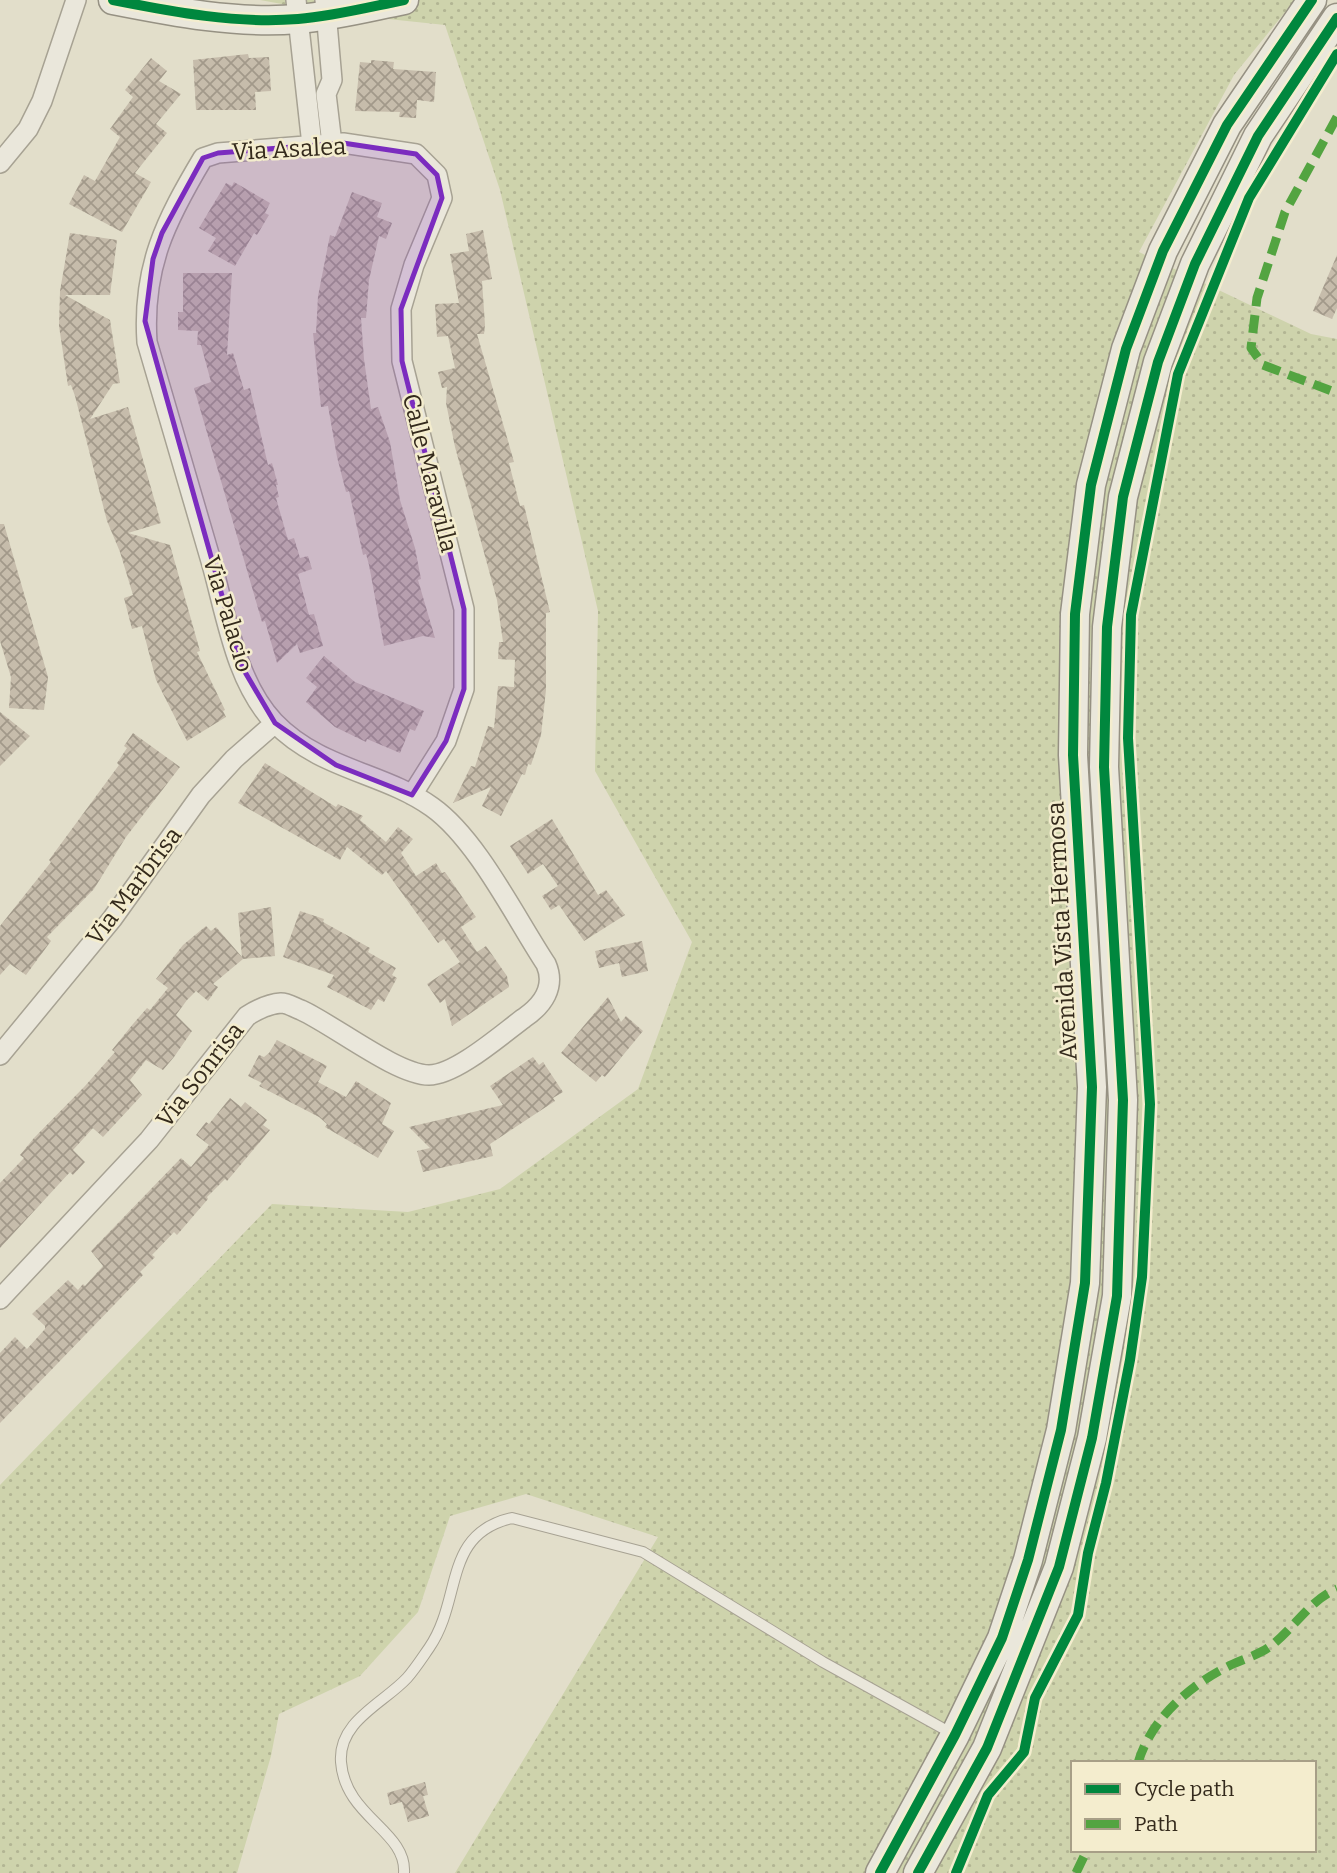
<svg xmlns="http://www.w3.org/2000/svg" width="1337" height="1873" font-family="Bitter,serif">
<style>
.grass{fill:url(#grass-dots);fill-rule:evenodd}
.building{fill:url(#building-cross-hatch)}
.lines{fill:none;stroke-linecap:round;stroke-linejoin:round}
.service-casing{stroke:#a7a293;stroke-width:12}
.minor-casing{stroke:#a7a293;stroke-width:22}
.secondary-casing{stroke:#969183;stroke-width:31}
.service{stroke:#eae7db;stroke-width:10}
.minor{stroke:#eae7db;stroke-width:19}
.secondary{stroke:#eae7db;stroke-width:28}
.quiet{stroke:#53a441;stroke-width:9;stroke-dasharray:18 9;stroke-linecap:butt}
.cycleway-casing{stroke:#f4edce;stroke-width:15}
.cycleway{stroke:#00873e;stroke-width:10}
.marked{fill:#7b2cbf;fill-opacity:0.2;stroke:#7b2cbf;stroke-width:5;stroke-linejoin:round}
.labels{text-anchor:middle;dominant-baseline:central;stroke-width:5;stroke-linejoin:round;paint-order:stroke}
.street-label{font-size:24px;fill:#342a1c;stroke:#f4edce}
</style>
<defs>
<pattern id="grass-dots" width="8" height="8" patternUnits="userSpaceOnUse" patternTransform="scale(1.75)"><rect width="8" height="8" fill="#ced3ac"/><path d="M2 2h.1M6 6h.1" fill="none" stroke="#b2b593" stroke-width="1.8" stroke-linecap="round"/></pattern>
<pattern id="building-cross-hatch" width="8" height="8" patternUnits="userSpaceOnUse" patternTransform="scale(1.75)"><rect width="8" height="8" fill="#c6bcab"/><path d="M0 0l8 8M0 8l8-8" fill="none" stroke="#a2998a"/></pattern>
</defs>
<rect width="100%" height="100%" fill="#e2deca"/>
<path class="grass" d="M260,0H1295L1234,75L1139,252L1311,334L1337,339V1873H455L658,1537L526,1494L450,1516L418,1612L360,1676L279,1714L271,1756L237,1873H0V1485L272,1204L408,1212L500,1189L638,1089L692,942L595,771L598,611L500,190L445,25L331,13ZM1073,1763H1314V1850H1073Z"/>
<path class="building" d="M248,54L249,58L269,57L271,91L255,92L256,110H196L193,60Z
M151,58L167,71L159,81L181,94L156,124L167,133L135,173L151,182L122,232L69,204L84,175L95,181L120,137L110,129L133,97L125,90Z
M371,60L394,62L393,69L436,72L434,102L417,100L416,118L399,117L400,112L355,111L360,62L371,63Z
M234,182L270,203L265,213L269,215L257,235L254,233L235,266L208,251L216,238L199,228L226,183L232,186Z
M352,192L382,203L377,217L392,223L386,239L379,236L369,280L366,318H361L364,359L371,409L378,407L390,442L400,500L415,548L421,579L418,580L435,638L423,636L384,646L369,565L366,554L363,555L349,491L346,492L337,457L328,406L321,407L313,333H316L318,296L330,235L335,237Z
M483,230L492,279L482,281L485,325L484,334H477L508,441L514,462L509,463L520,506L524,505L550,612L546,613V690L541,735L531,765L528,764L525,775L522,774L501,816L482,806L491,787L453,803L471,766L475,767L488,726L494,728L498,686L514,687L515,660L498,659L499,642H503L497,600L455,447L446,403L447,387L442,388L438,372L455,368L448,336L437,337L435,304L459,303L450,254L469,251L466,234Z
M70,233L117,240L110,295H65L110,320L120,383L113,384L90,419L128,407L161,523L128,533L170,545L200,651L197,652L225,710L223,711L226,717L187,741L156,680L142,626L132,629L124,598L133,595L120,552L107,521L75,396L71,385L68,386L59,326L60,291Z
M1337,255V308L1332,319L1313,311Z
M183,273H232L227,355L233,353L244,390L250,388L268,465L272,463L278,485H276L279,497L276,498L288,540L294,538L300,558L308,556L312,569L298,574L309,615L314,614L323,646L300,653L297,644L277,663L265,621L262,622L194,388L211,382L201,345H197L198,331L178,330V312H183Z
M0,524H4L48,677L44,710L9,708L11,677L0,641Z
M324,656L355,682L424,711L415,731L410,729L400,753L367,739L366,742L335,727L306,702L317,687L306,678Z
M0,712L30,736L0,766Z
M133,733L180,767L126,837L94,889L47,937L51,941L26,975L10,964L0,975V926L51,862L49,860L119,765L117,763L127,748L124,746Z
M265,763L336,807L338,804L363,816L360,820L386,842L398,827L413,839L401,853L416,876L436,863L442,873L445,872L476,917L461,927L477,952L486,946L507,976L509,987L452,1026L445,999L440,1003L427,984L460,962L444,939L438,943L386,871L382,875L347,847L340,860L238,803Z
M552,819L598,895L606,890L625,915L584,941L559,905L551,910L542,896L558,886L543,864L528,874L510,846Z
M271,907L275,956L243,959L213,984L218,987L208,1001L196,991L187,1000L176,1015L192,1031L174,1057L163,1070L146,1060L130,1080L142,1095L103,1137L93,1128L73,1150L85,1162L73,1175L70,1172L0,1248V1183L24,1158L20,1155L34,1138L85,1086L115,1052L112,1050L133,1024L147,1008L150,1010L168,988L156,979L183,945L206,926L211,931L216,927L242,957L238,913Z
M300,911L324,919L323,922L370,948L368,952L396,968L392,975L397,978L384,1002L378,999L371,1010L327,987L334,975L283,957Z
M642,941L648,971L622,977L619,963L599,968L595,951Z
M608,997L621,1022L626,1016L643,1031L605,1077L602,1075L596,1082L561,1053Z
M277,1040L327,1066L318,1082L346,1097L356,1081L391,1103L382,1124L394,1131L378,1158L325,1127L327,1124L319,1117L259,1086L262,1083L248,1076L259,1055L264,1057L269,1053Z
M533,1057L539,1065L543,1062L563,1092L553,1098L555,1101L490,1144L493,1156L423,1172L417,1151L430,1148L409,1127L503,1105L490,1086Z
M230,1098L241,1107L245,1102L267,1120L263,1125L270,1130L227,1181L225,1179L207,1197L208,1199L177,1235L174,1232L152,1255L155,1257L140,1272L143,1275L0,1423V1353L15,1337L27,1349L45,1329V1326L32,1314L68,1280L78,1290L83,1284L85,1286L103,1266L91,1251L181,1158L191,1167L209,1145L196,1135L206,1122L209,1124Z
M425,1782L428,1795L423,1796L429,1816L408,1822L402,1802L390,1805L387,1793Z"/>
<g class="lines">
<g class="service-casing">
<path id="service" d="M404,1873C407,1831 345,1817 341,1762C338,1721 384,1703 407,1678C415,1669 422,1658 429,1648C463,1599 442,1534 512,1518L643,1552L823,1662L953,1734"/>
</g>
<g class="minor-casing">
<path id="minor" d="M296,0L312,145
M325,0L332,80L326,94L332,144
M0,163L28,129L42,101L76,0
M0,1055L112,919L201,795L234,759L275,723
M0,1299L149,1140L247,1016C258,1009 268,1004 281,1003C288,1003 295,1008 301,1010C334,1025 397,1075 429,1075C456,1075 502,1034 524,1018C543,1005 556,987 546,964C515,917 477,839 432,807C383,772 320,770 274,722C235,681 226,613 211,561C189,488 168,415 147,342C142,267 166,220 203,158L218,153L343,143L416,154L437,175L442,198L414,265L401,309L402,361L464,609V689L446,741L412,795"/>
</g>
<g class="secondary-casing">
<path id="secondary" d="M113,0C174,12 236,24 298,19C334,16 369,7 404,0
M880,1873L955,1735L1002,1638L1028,1560L1061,1430L1085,1283L1092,1087L1073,755L1075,614L1091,485L1126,349L1163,251L1227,125L1312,0
M918,1873L987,1748L1059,1567L1092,1438L1117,1296L1123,1100L1104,767L1107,627L1123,497L1158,362L1195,264L1258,136L1337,18"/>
</g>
<use href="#service" class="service"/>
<use href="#minor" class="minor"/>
<use href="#secondary" class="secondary"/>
<path class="quiet" d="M1337,117L1285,212L1257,298L1251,348L1263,365L1337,393
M1138,1763C1151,1718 1192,1683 1233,1664C1246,1658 1261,1654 1272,1645C1294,1628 1312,1598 1337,1589
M1076,1873L1087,1850"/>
<g class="cycleway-casing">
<path id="cycleway" d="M113,0C174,12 236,24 298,19C334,16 369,7 404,0
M880,1873L955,1735L1002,1638L1028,1560L1061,1430L1085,1283L1092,1087L1073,755L1075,614L1091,485L1126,349L1163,251L1227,125L1312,0
M918,1873L987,1748L1059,1567L1092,1438L1117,1296L1123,1100L1104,767L1107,627L1123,497L1158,362L1195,264L1258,136L1337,18
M956,1873L988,1795L1024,1752L1035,1698L1078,1615L1088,1553L1106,1483L1130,1360L1142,1277L1150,1104L1128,738L1131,615L1178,374L1249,198L1337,54"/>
</g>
<use href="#cycleway" class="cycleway"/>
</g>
<path class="marked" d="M343,143L416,154L437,175L442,198L401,309L402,361L464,609V689L446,741L412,795L336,765L275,723L242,667L145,321L153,259L162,233L203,158L218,153Z"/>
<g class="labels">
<g class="street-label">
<text transform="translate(289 149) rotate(-3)">Via Asalea</text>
<text transform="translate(430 473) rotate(76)">Calle Maravilla</text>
<text transform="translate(228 614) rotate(73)">Via Palacio</text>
<text transform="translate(134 886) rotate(-53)">Via Marbrisa</text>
<text transform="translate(1062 931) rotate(-93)">Avenida Vista Hermosa</text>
<text transform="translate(200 1075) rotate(-52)">Via Sonrisa</text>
</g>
</g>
<rect x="1071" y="1761" width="245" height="91" fill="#f4edce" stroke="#a79f87" stroke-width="2"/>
<rect x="1085" y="1784" width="35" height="10" fill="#00873e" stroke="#a79f87" stroke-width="2"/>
<text x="1134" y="1796" font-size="21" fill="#342a1c">Cycle path</text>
<rect x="1085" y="1819" width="35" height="10" fill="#53a441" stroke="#a79f87" stroke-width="2"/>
<text x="1134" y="1831" font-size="21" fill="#342a1c">Path</text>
</svg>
